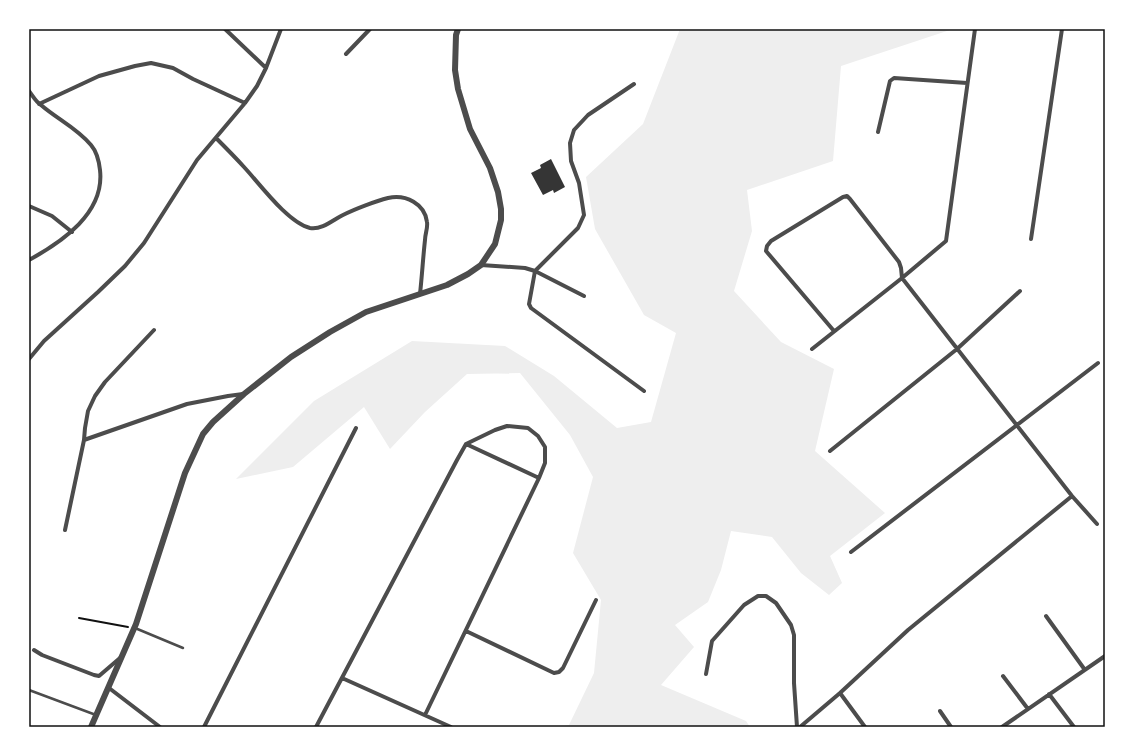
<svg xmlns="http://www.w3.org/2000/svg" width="1134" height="756" font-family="'Source Sans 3',sans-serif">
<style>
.green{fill:#eee}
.building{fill:#353535}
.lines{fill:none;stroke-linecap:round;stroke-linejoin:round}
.path{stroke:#111;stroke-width:2}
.service{stroke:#4c4c4c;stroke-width:2.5}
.minor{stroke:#4c4c4c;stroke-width:4}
.tertiary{stroke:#4c4c4c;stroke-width:6}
.neatline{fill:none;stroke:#111;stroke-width:1.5}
</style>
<rect width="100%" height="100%" fill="#fff"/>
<path class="green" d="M680,29H953L841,66L833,161L747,190L752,231L734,291L781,342L834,369L815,451L885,513L830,556L842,583L829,595L801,573L772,537L731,531L721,570L708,602L675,625L694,647L661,685L746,721L750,727H559L569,725L594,673L601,600L573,553L593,477L570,435L520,373L467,374L425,412L390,449L364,407L293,467L236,479L314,401L412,341L505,346L554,376L617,428L651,422L676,333L644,315L595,229L586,177L643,124Z"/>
<path class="building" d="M551,159L565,187L554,193L553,190L543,195L531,173L541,168L540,165Z"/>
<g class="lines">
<path class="path" d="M79,618L128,627"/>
<path class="service" d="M135,628L183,648
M29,690L96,715"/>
<path class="minor" d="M225,29L266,68
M346,54L370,29
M634,84L588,115L574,130L570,143L571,161L579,183L584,215L578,228L535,271L529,304L531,308L644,391
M29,91C33,96 36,102 41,105C57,119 77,128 91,145C97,152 99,161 100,170C105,213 62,242 29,260
M39,104L99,76L135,66L151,63L173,68L193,79L245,103
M878,132L890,81L894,78L967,83
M216,138C226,148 235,157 244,167C259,183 288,223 310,228C322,230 333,220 343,215C355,209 376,201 388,198C406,194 425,204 427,222C428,228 425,234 425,240C423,258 422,276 420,294
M29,206L52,216L72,232
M1031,239L1062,29
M481,265L525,268L535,271L584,296
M834,331L766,251L767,246L771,241L843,197L847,196L850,199L899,262L901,268L902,278L1072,496L1097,524
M812,349L902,278L946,241L975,29
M29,359L44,341L98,292L125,266L144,243L197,160L245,103L257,86L266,68L281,29
M84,440L187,404L228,396L243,394
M466,444L539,478
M830,451L957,349L1020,291
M65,530L84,440L85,428L88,411L95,396L105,382L154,330
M851,552L1098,363
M1046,616L1085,670
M466,631L554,673L559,672L563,668L596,600
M34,650L42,655L94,675L99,676L120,658
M706,674L712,641L744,605L758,596H766L776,603L791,625L794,635V683L797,727
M1003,676L1028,709
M342,678L451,727
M109,688L160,727
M840,693L865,727
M1049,694L1074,727
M940,711L951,727
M204,727L356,428
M316,727L457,460L466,444L495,430L507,426L528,428L538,436L545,447V463L539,478L425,715
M800,727L840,693L908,630L1072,496
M1002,727L1105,656"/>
<path class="tertiary" d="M91,727L136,624L185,473L203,434L213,422L244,394L291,357L330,332L366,312L447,285L468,274L481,265L495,244L501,220V209L498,192L490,168L470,129L458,89L455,70L456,35L458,29"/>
</g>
<rect width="1134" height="756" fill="none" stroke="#ffffff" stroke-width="60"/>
<rect x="30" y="30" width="1074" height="696" class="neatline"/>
</svg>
